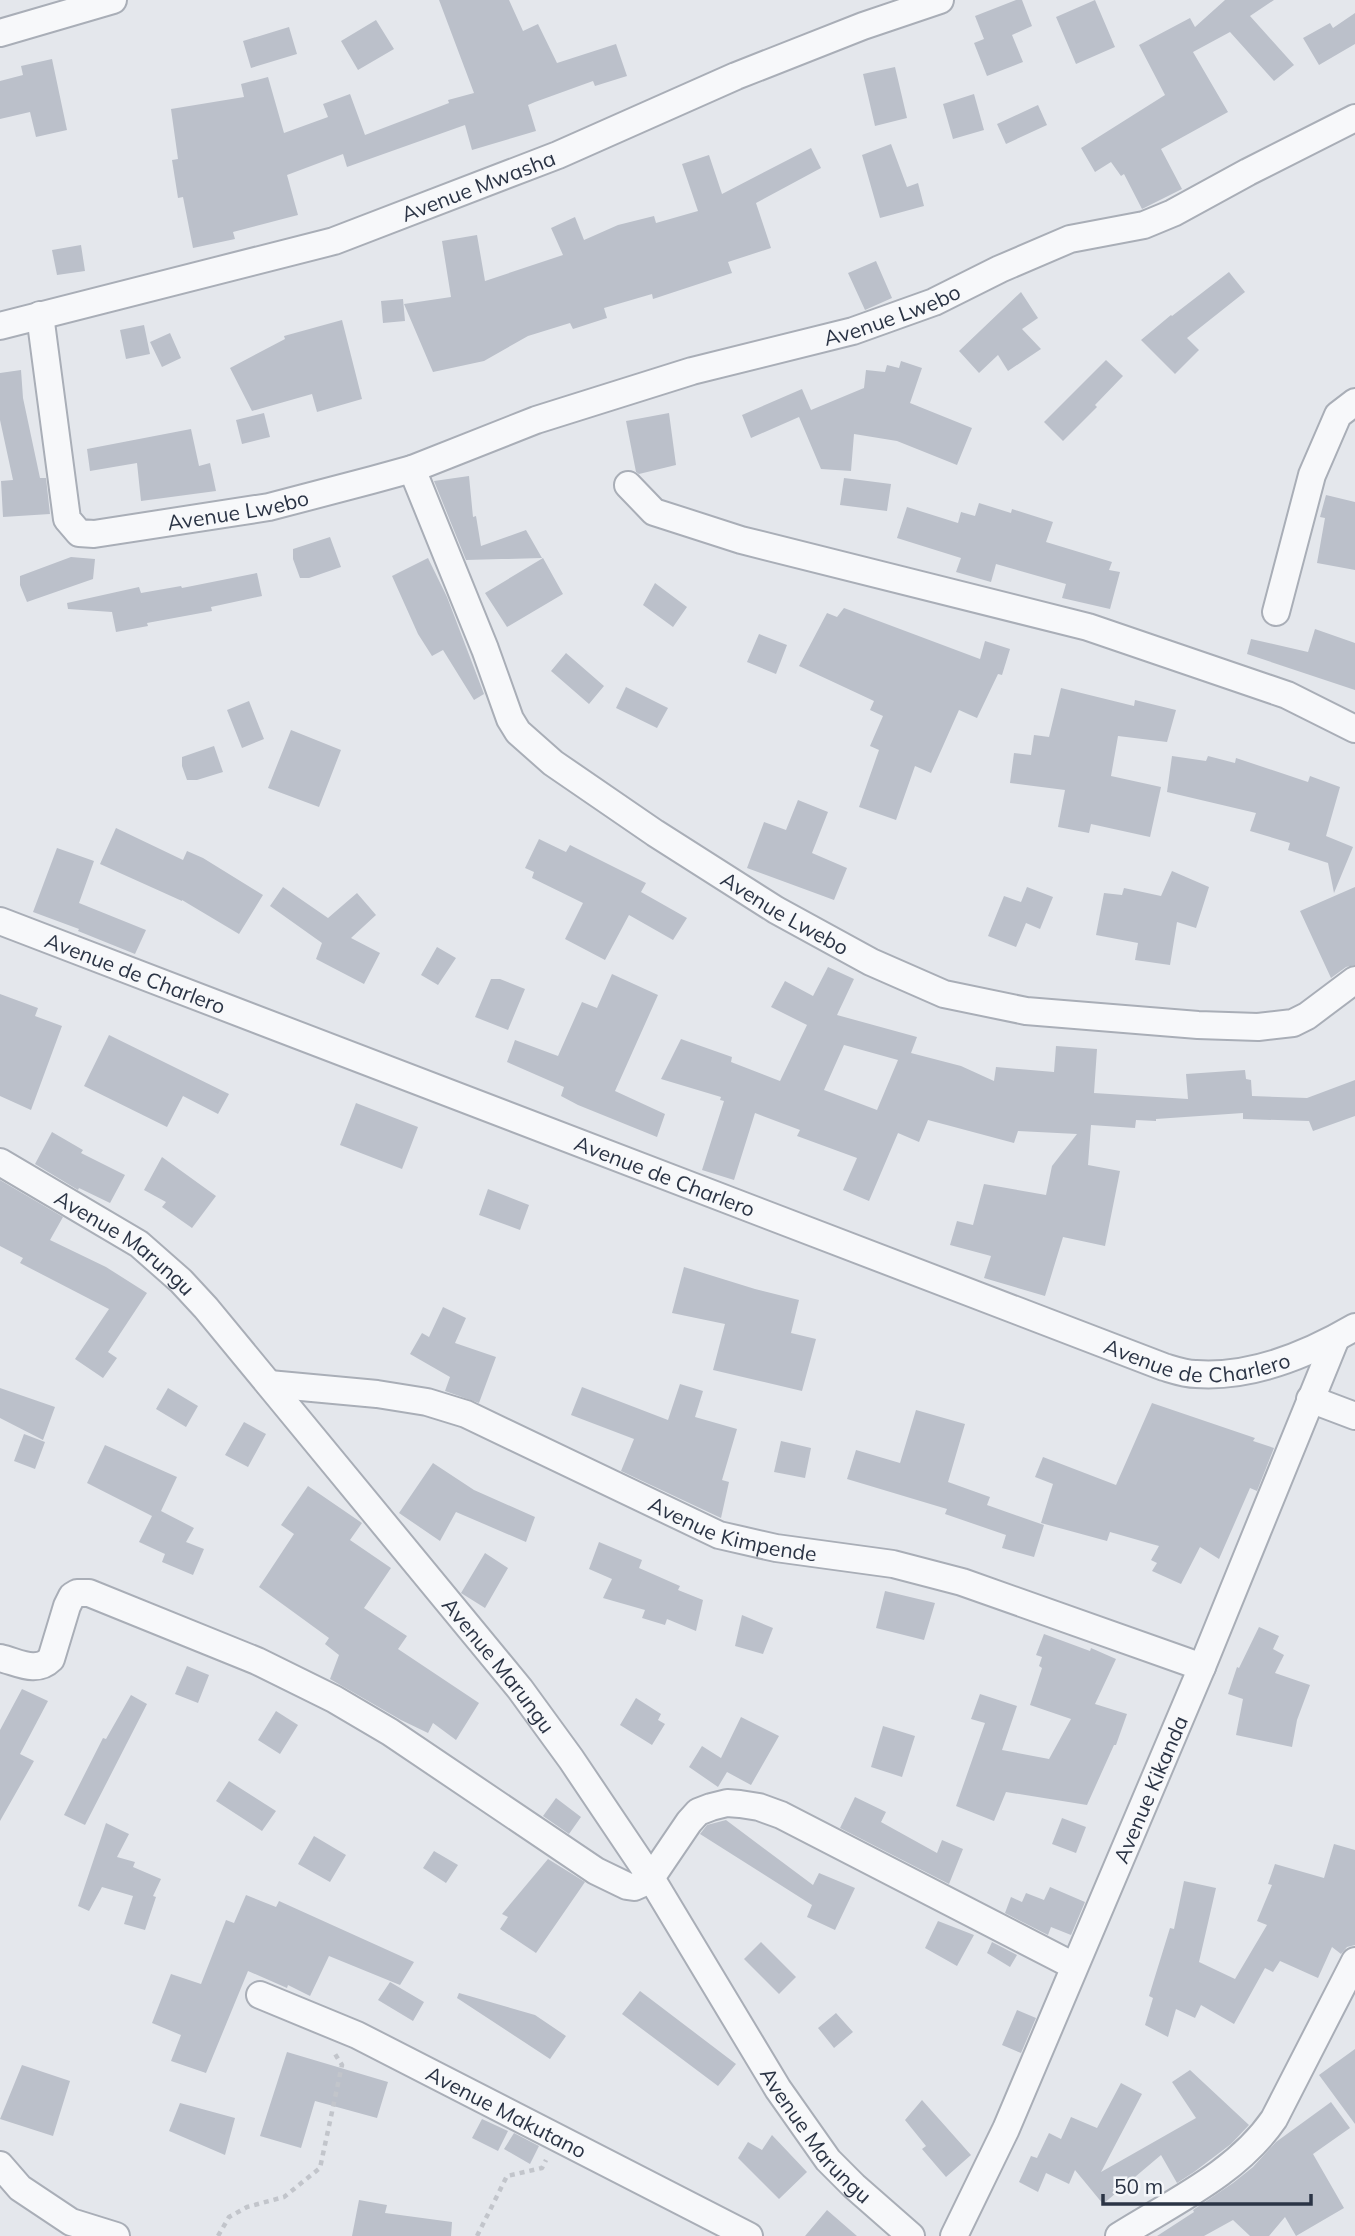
<svg xmlns="http://www.w3.org/2000/svg" width="1355" height="2236" font-family="Mulish,sans-serif">
<style>
.building{fill:#bbc0ca;fill-rule:evenodd}
.lines{fill:none;stroke-linecap:round;stroke-linejoin:round}
.minor-casing{stroke:#a9aeb7;stroke-width:30}
.path{stroke:#c2c5cb;stroke-width:4.5;stroke-dasharray:5 5;stroke-linecap:butt}
.minor{stroke:#f7f8fa;stroke-width:26}
.labels{text-anchor:middle;dominant-baseline:central;stroke-width:5;stroke-linejoin:round;paint-order:stroke}
.street-label{font-size:21px;fill:#2b3445;stroke:#f4f6f9}
</style>
<rect width="100%" height="100%" fill="#e4e7ec"/>
<path class="building" d="M439,0H509L523,31L538,24L557,63L616,44L627,76L595,86L593,81L535,102L528,105L536,131L472,150L465,125L347,167L343,154L287,175L298,215L233,232L235,239L193,248L183,197L178,198L172,160L178,159L171,109L244,97L241,84L268,77L284,133L328,117L323,104L350,94L365,135L449,103L448,100L474,93Z
M1016,0H1022L1032,26L1012,35L1023,62L987,76L974,43L984,39L975,16Z
M1095,0L1115,47L1076,64L1056,17Z
M1225,0H1274L1250,16L1294,65L1274,81L1230,32L1193,52L1228,112L1161,149L1182,189L1142,209L1124,174L1121,176L1111,162L1095,172L1081,148L1165,95L1139,45L1190,18L1195,27Z
M1355,13V44L1319,65L1303,38L1330,23L1333,28Z
M376,20L394,49L358,70L341,41Z
M289,27L297,54L251,68L243,41Z
M52,59L67,130L36,137L30,112L0,119V81L23,75L21,66Z
M895,67L907,118L875,126L863,74Z
M974,94L984,130L953,139L943,104Z
M1038,105L1047,125L1006,144L997,124Z
M891,144L907,187L918,183L924,206L880,218L862,155Z
M811,148L821,168L756,203L771,248L728,262L732,273L653,299L652,294L604,308L607,318L573,329L570,323L528,336L484,361L433,372L404,304L451,297L442,241L477,235L485,281L563,255L551,228L575,217L584,240L618,225L654,216L656,223L698,211L682,164L709,155L722,194Z
M81,245L85,271L57,275L52,250Z
M876,261L892,298L865,310L848,273Z
M1229,272L1245,292L1187,338L1199,350L1175,374L1141,340L1171,315L1172,316Z
M1021,292L1038,318L1022,329L1041,349L1008,371L998,355L979,373L959,351Z
M403,299L405,321L383,323L381,301Z
M342,320L362,399L317,412L312,394L252,411L230,368L285,339L284,336Z
M144,325L150,354L126,359L120,330Z
M170,333L181,358L162,367L150,342Z
M1106,360L1123,376L1095,405L1097,407L1063,441L1044,422Z
M901,361L922,368L910,403L972,428L957,465L897,441L854,434L851,471L821,469L799,417L751,438L742,415L802,389L811,410L864,388L866,370L885,372L887,365L899,368Z
M21,370L23,398L40,478H46L50,514L3,517L1,481L13,480L0,420V373Z
M264,413L270,437L242,444L236,420Z
M669,413L676,465L639,474L636,472L626,421Z
M191,429L199,466L210,463L216,491L141,501L137,463L90,471L87,449Z
M469,476L473,517L476,516L481,546L526,530L542,558L466,560L434,481Z
M844,478L891,484L887,511L840,505Z
M1326,495L1355,502V570L1317,563L1325,518L1320,517Z
M979,503L1011,513L1012,509L1053,522L1046,542L1112,562L1109,570L1120,572L1110,609L1062,598L1066,584L996,564L991,582L956,572L961,558L897,538L907,507L958,523L961,512L975,516Z
M330,537L341,567L309,578H300L293,559V549Z
M71,557L95,559L93,579L27,602L20,585V576Z
M428,558L447,597L484,694L474,700L443,650L432,656L418,634L392,576Z
M543,558L563,594L507,627L485,593Z
M257,573L262,596L211,607L212,611L147,623L148,626L116,632L112,612L68,609L67,603L139,587L141,593L181,586L182,588Z
M655,583L687,607L673,627L643,605Z
M844,608L980,659L985,641L1010,649L1002,675L998,674L977,718L959,710L931,773L915,766L896,820L859,807L879,750L870,746L883,716L870,710L874,701L799,666L827,613L837,617Z
M1315,629L1355,643V690L1247,654L1251,639L1308,652Z
M759,634L787,645L776,674L747,662Z
M566,653L604,686L589,704L551,671Z
M626,687L668,708L657,728L616,708Z
M1061,688L1134,706L1135,700L1176,710L1167,742L1118,736L1111,776L1161,787L1150,837L1091,824L1089,833L1058,827L1065,790L1010,783L1014,753L1031,755L1034,735L1049,737Z
M249,701L264,739L242,748L227,710Z
M291,730L341,750L319,807L268,788Z
M214,746L223,772L197,780H187L182,766V757Z
M1172,756L1206,761L1208,756L1235,763L1236,758L1308,782L1310,776L1340,787L1326,836L1353,847L1334,893L1328,863L1288,850L1290,843L1250,831L1256,813L1167,792Z
M798,800L828,812L812,853L847,868L834,900L747,868L764,822L786,830Z
M116,828L183,860L187,851L203,858L263,895L239,934L182,900V901L100,864Z
M539,839L566,852L570,845L646,883L641,892L687,918L673,940L629,915L605,960L565,939L583,903L532,878L534,872L525,868Z
M57,848L94,861L79,903L146,930L135,954L78,931L79,929L33,912Z
M1172,871L1209,887L1196,928L1177,922L1170,965L1135,960L1138,943L1096,935L1104,893L1122,895L1124,888L1161,896Z
M283,887L328,918L357,893L376,915L351,938L380,953L364,984L316,959L322,943L270,906Z
M1027,887L1053,897L1040,929L1026,923L1016,947L988,936L1004,896L1021,902Z
M1355,887V965L1346,967L1331,978L1300,911Z
M437,947L456,958L438,985L421,975Z
M828,967L854,979L837,1015L917,1037L911,1053L961,1066L994,1081L996,1067L1054,1072L1056,1046L1097,1049L1094,1093L1188,1099L1186,1074L1245,1070L1246,1079L1251,1080L1252,1096L1307,1098L1355,1080V1116L1313,1131L1309,1121L1243,1119V1113L1156,1119V1121L1136,1120L1135,1128L1091,1125L1088,1165L1120,1171L1105,1246L1063,1237L1045,1296L984,1278L991,1256L950,1245L957,1221L973,1225L984,1184L1046,1195L1052,1166L1077,1134L1018,1131L1014,1143L928,1120L919,1142L898,1133L869,1201L843,1190L857,1158L797,1136L800,1130L755,1113L734,1180L702,1170L724,1101L720,1100L721,1097L661,1079L681,1039L732,1057L731,1062L780,1081L807,1025L771,1007L785,981L813,996ZM844,1045L898,1060L877,1110L824,1090Z
M612,974L658,995L615,1091L665,1114L657,1137L578,1105L561,1096L564,1087L507,1062L515,1040L558,1056L582,1002L597,1008Z
M491,979H500L525,989L508,1030L475,1017Z
M0,994L38,1008L35,1016L62,1026L31,1110L0,1096Z
M109,1035L229,1094L218,1114L183,1096L167,1127L84,1086Z
M356,1103L418,1127L402,1169L340,1145Z
M52,1132L83,1150L81,1153L125,1175L110,1203L79,1188L78,1190L35,1164Z
M162,1157L216,1196L192,1228L162,1207L166,1202L144,1190Z
M0,1180L63,1217L50,1240L106,1267L147,1293L108,1352L117,1358L103,1378L75,1359L109,1309L20,1263L23,1258L0,1246Z
M488,1189L529,1205L520,1230L479,1215Z
M684,1267L755,1289L799,1300L791,1333L816,1339L802,1391L713,1370L725,1324L672,1313Z
M443,1307L466,1318L455,1343L496,1357L479,1403L445,1391L450,1377L410,1354L422,1333L429,1337Z
M680,1384L703,1391L695,1417L737,1429L722,1480L729,1482L721,1518L621,1471L634,1439L571,1415L582,1387L668,1420Z
M0,1388L55,1407L43,1440L0,1418Z
M168,1388L198,1406L186,1427L156,1409Z
M1152,1403L1255,1438L1253,1441L1274,1448L1257,1491L1250,1488L1219,1559L1200,1547L1181,1584L1152,1571L1157,1563L1151,1560L1159,1546L1110,1532L1107,1541L1041,1523L1053,1484L1035,1477L1043,1457L1116,1485Z
M916,1410L965,1424L948,1482L990,1497L987,1505L1044,1525L1034,1557L1002,1548L1006,1535L945,1514L947,1509L847,1479L856,1450L900,1463Z
M244,1422L266,1434L248,1467L225,1455Z
M24,1434L45,1442L35,1469L14,1461Z
M781,1441L811,1448L805,1478L774,1472Z
M105,1445L177,1477L161,1511L194,1528L186,1542L204,1549L193,1575L162,1562L165,1554L139,1542L152,1516L87,1483Z
M433,1463L474,1490L535,1517L526,1542L456,1512L440,1541L399,1513Z
M308,1486L362,1523L350,1540L391,1568L364,1608L407,1636L398,1649L479,1703L456,1740L433,1723L428,1733L401,1720L330,1679L339,1655L325,1644L329,1638L259,1587L294,1534L281,1525Z
M599,1542L642,1560L639,1568L680,1586L678,1590L703,1600L696,1631L667,1619L665,1625L642,1618L645,1610L603,1598L612,1579L589,1569Z
M485,1553L508,1568L485,1608L461,1593Z
M885,1591L935,1603L924,1640L876,1628Z
M742,1615L773,1628L763,1654L735,1646Z
M1259,1627L1279,1636L1273,1649L1284,1655L1275,1673L1310,1685L1297,1720L1292,1747L1236,1735L1243,1699L1228,1694L1237,1667L1239,1668Z
M1044,1634L1090,1651L1091,1648L1116,1659L1095,1704L1127,1714L1116,1745H1114L1087,1805L1006,1792L994,1821L956,1806L985,1723L971,1719L980,1694L1017,1706L1002,1750L1049,1759L1071,1719L1030,1705L1042,1668L1039,1666L1042,1657L1036,1655Z
M187,1666L209,1675L198,1703L175,1694Z
M22,1689L48,1701L20,1754L34,1761L0,1821V1730Z
M131,1695L147,1704L85,1825L64,1815L103,1738L106,1739Z
M636,1698L661,1714L658,1720L665,1724L652,1745L620,1725Z
M276,1711L298,1725L280,1754L258,1740Z
M741,1717L779,1736L751,1785L727,1772L718,1787L689,1767L702,1746L721,1758Z
M883,1726L915,1736L902,1777L871,1767Z
M229,1781L276,1811L262,1831L216,1801Z
M855,1797L886,1812L881,1822L937,1853L942,1840L963,1849L949,1884L840,1828Z
M556,1798L581,1817L569,1834L543,1816Z
M1062,1818L1086,1827L1076,1853L1052,1844Z
M726,1820L813,1885L819,1873L855,1888L835,1930L807,1917L812,1905L700,1834L707,1825Z
M106,1823L129,1834L117,1857L135,1862L133,1867L161,1879L153,1896L156,1897L145,1930L124,1924L133,1896L102,1887L89,1911L78,1906Z
M314,1836L346,1855L330,1882L298,1864Z
M1334,1844L1355,1850V1945L1347,1947L1341,1954L1332,1947L1318,1978L1280,1961L1273,1972L1265,1968L1234,2024L1201,2005L1195,2018L1176,2009L1168,2037L1145,2025L1153,1998L1149,1996L1170,1928L1174,1929L1184,1881L1216,1888L1199,1962L1235,1979L1267,1925L1257,1921L1272,1885L1268,1884L1275,1864L1324,1878Z
M434,1851L458,1865L446,1883L423,1868Z
M548,1859L585,1882L536,1953L500,1929L508,1917L502,1914Z
M1050,1887L1085,1902L1071,1935L1051,1927L1048,1935L1005,1913L1011,1897L1022,1902L1026,1893L1044,1900Z
M246,1895L276,1907L279,1901L414,1962L400,1985L329,1956L310,1996L288,1985L287,1988L248,1971L206,2073L171,2061L181,2035L152,2023L171,1974L201,1984L226,1920L234,1923Z
M938,1921L974,1935L957,1966L925,1948Z
M761,1942L796,1977L779,1994L744,1959Z
M992,1942L1017,1955L1010,1967L987,1953Z
M390,1982L424,2002L413,2021L378,2000Z
M640,1991L736,2064L718,2086L622,2014Z
M459,1993L535,2015L566,2036L550,2059L457,1998Z
M1017,2010L1036,2018L1021,2053L1002,2045Z
M836,2013L853,2032L834,2048L818,2028Z
M1355,2049V2124L1319,2075Z
M287,2052L388,2082L377,2118L315,2101L301,2148L260,2136Z
M22,2065L70,2081L53,2136L0,2119Z
M1190,2070L1249,2125L1231,2144L1194,2172L1177,2183L1161,2155L1103,2204L1075,2170L1069,2184L1046,2173L1038,2192L1019,2182L1031,2156L1037,2158L1049,2133L1061,2139L1071,2117L1097,2128L1121,2083L1142,2094L1101,2172L1196,2118L1172,2082Z
M922,2100L971,2155L946,2177L922,2149L926,2146L905,2120Z
M1331,2102L1350,2128L1313,2154L1344,2208L1296,2236L1285,2217L1269,2236H1250L1233,2220L1204,2236H1157L1194,2212L1193,2210L1233,2183L1253,2167L1276,2142Z
M180,2103L235,2118L225,2155L169,2131Z
M482,2119L508,2131L498,2151L472,2138Z
M514,2133L539,2146L530,2164L504,2149Z
M772,2135L807,2172L779,2199L738,2158L748,2142L762,2150Z
M359,2200L387,2205L385,2213L452,2222L451,2236H352Z
M827,2210L857,2236H805Z"/>
<g class="lines">
<g class="minor-casing">
<g id="minor">
<path d="M0,33L113,0"/>
<path id="s1" d="M40,315L67,519L79,533L94,534L269,507L372,480L412,469L536,420L692,371L853,331L934,302L1000,269L1070,239L1144,225L1173,213L1248,172L1355,118"/>
<path id="s2" d="M0,326L334,241L558,155L736,76L863,26L940,0"/>
<path id="s3" d="M412,469L485,649L510,719L518,732L553,763L655,833L776,910L871,962L944,994L1026,1011L1198,1025L1258,1027L1293,1023L1307,1016L1355,980"/>
<path d="M628,485L654,512L741,540L1088,627L1287,695L1355,729"/>
<path d="M1276,612L1312,475L1338,415L1355,402"/>
<path id="s4" d="M0,921L1164,1367C1174,1370 1185,1374 1196,1374C1252,1378 1307,1355 1355,1327"/>
<path id="s5" d="M0,1162L139,1244L181,1281L206,1308L520,1689L571,1759L651,1878L778,2089L828,2160L854,2186L911,2236"/>
<path id="s6" d="M269,1384L377,1394L427,1402L466,1414L719,1535L776,1548L893,1564L962,1582L1202,1667"/>
<path d="M1310,1399L1355,1416"/>
<path d="M0,1658C18,1662 36,1674 51,1659L67,1606L72,1596L77,1593H89L257,1661L334,1699L390,1732L596,1871L627,1886L634,1887L643,1883L651,1878L689,1822L698,1812L711,1807L727,1803L740,1804L759,1807L781,1815L1074,1966"/>
<path id="s7" d="M260,1995L357,2035L749,2236"/>
<path d="M0,2165L20,2188L71,2222L116,2236"/>
<path id="s8" d="M954,2236L1006,2129L1202,1667L1336,1338"/>
<path d="M1119,2236C1173,2202 1237,2173 1274,2119L1355,1961"/>
</g>
</g>
<path class="path" d="M218,2236L229,2217L247,2207L284,2197L320,2168L342,2065L335,2054
M477,2236L507,2176L542,2168L546,2160"/>
<use href="#minor" class="minor"/>
</g>
<g class="labels">
<g class="street-label">
<text stroke="none"><textPath href="#s2" startOffset="499">Avenue Mwasha</textPath></text>
<text stroke="none"><textPath href="#s1" startOffset="1069">Avenue Lwebo</textPath></text>
<text stroke="none"><textPath href="#s1" startOffset="385">Avenue Lwebo</textPath></text>
<text stroke="none"><textPath href="#s3" startOffset="607">Avenue Lwebo</textPath></text>
<text stroke="none"><textPath href="#s4" startOffset="145">Avenue de Charlero</textPath></text>
<text stroke="none"><textPath href="#s4" startOffset="712">Avenue de Charlero</textPath></text>
<text stroke="none"><textPath href="#s5" startOffset="149">Avenue Marungu</textPath></text>
<text stroke="none"><textPath href="#s4" startOffset="1279">Avenue de Charlero</textPath></text>
<text stroke="none"><textPath href="#s6" startOffset="492">Avenue Kimpende</textPath></text>
<text stroke="none"><textPath href="#s5" startOffset="716">Avenue Marungu</textPath></text>
<text stroke="none"><textPath href="#s8" startOffset="488">Avenue Kikanda</textPath></text>
<text stroke="none"><textPath href="#s7" startOffset="273">Avenue Makutano</textPath></text>
<text stroke="none"><textPath href="#s5" startOffset="1284">Avenue Marungu</textPath></text>
</g>
</g>
<path d="M1103 2194v10h208v-10" fill="none" stroke="#2b3445" stroke-width="3.5"/>
<text x="1114" y="2194" font-size="21" fill="#2b3445" stroke="#f4f6f9" stroke-width="5" paint-order="stroke">50 m</text>
</svg>
